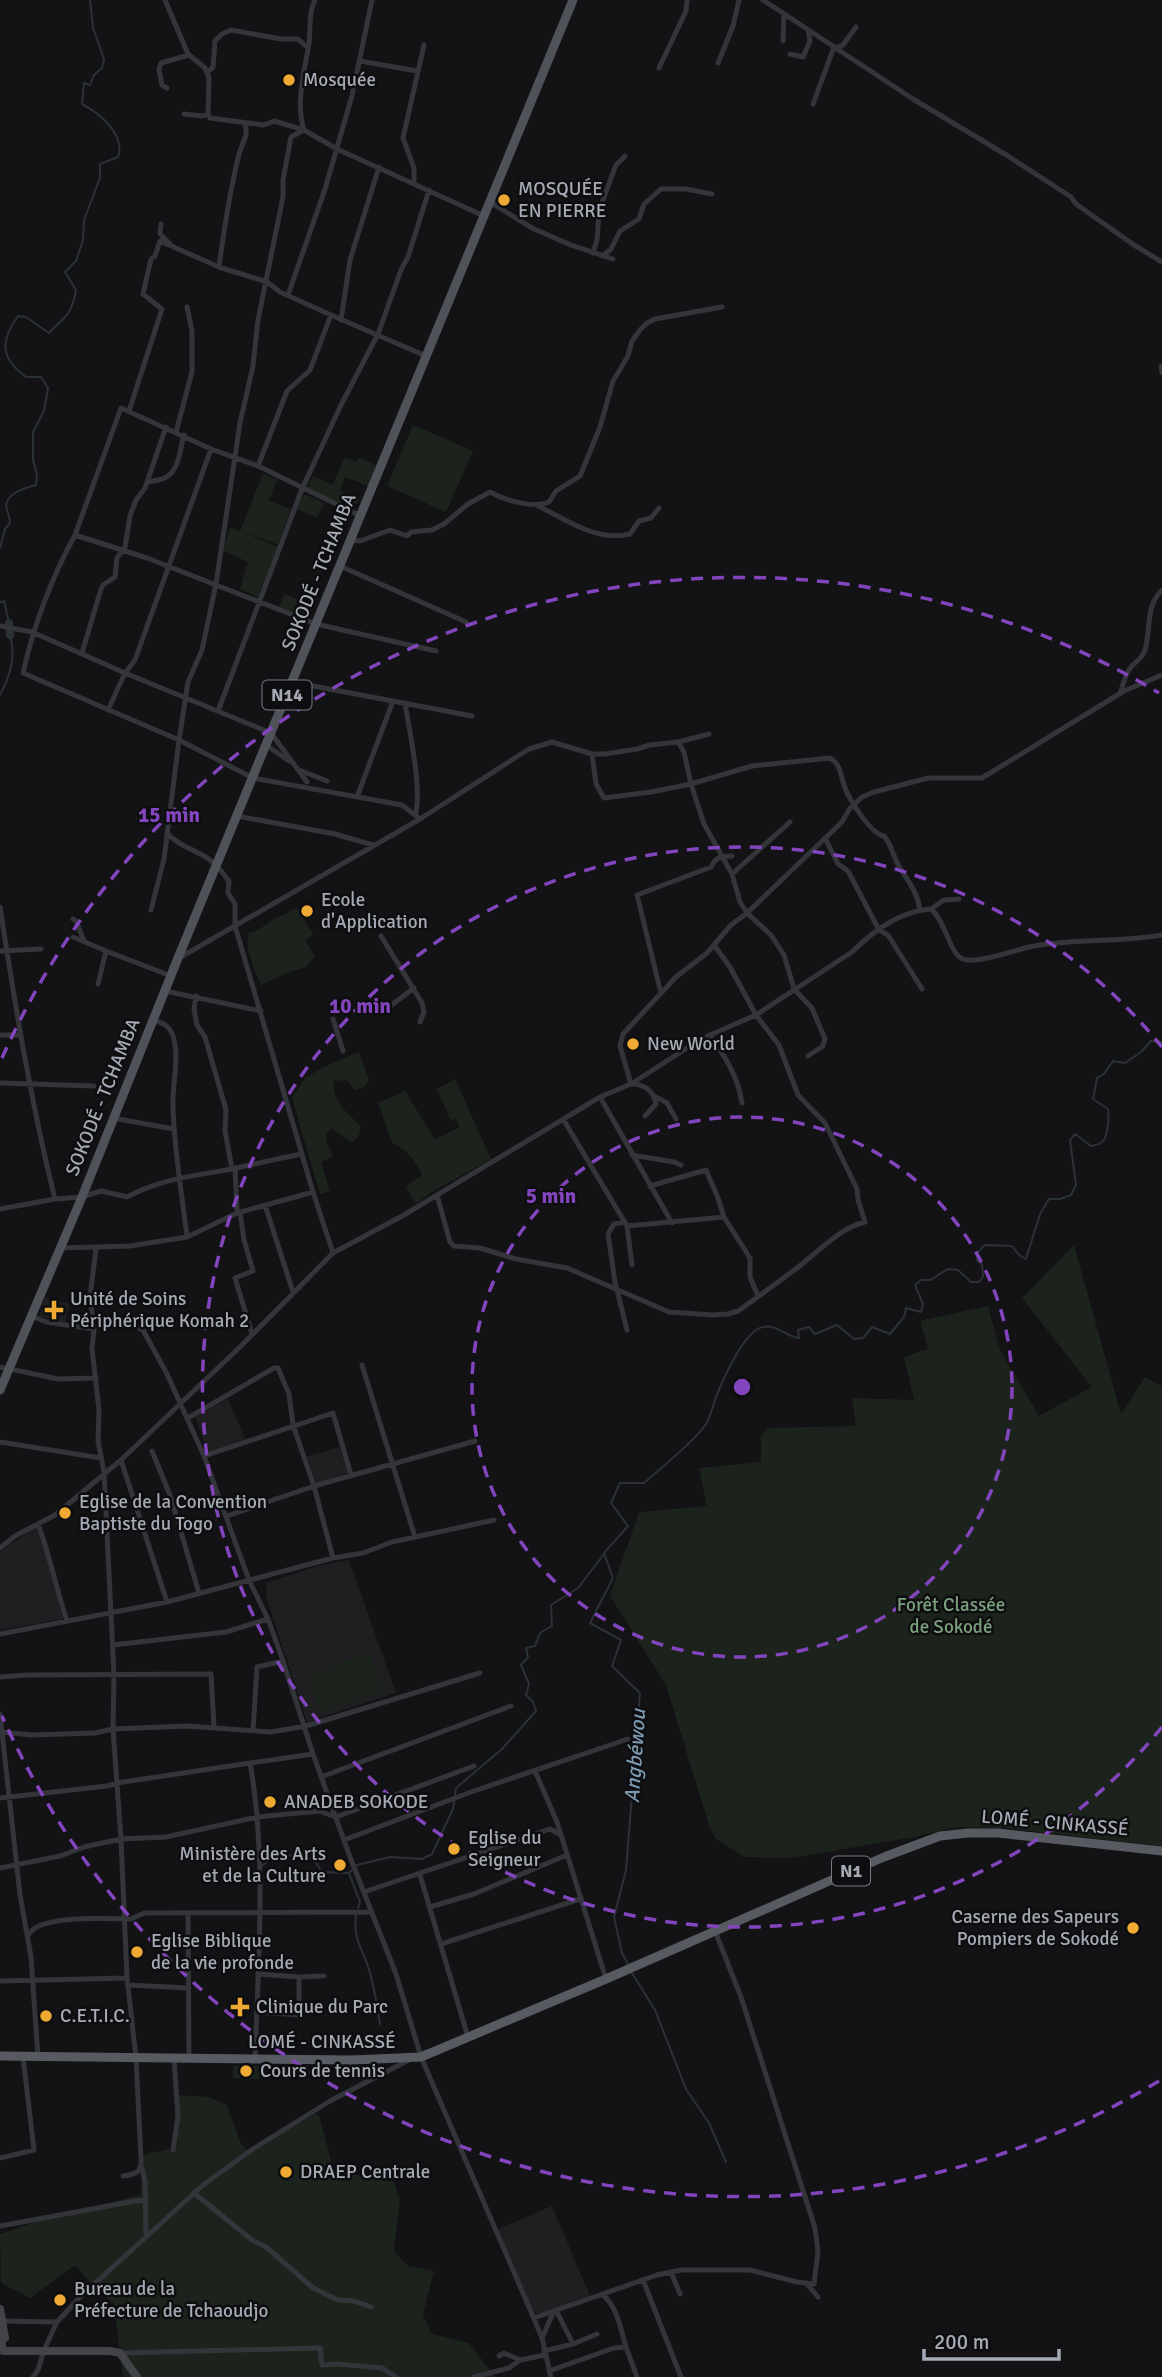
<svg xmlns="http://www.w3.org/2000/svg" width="1162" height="2377" font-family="Signika,sans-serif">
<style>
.built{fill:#1f1f22}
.green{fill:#1c231c}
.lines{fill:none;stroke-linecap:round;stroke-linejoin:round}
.stream{stroke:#2a3238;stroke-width:2}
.river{stroke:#2a3238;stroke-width:8}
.minor{stroke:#34353a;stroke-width:5}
.secondary{stroke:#42444a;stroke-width:8}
.primary{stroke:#505259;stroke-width:9}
.trunk{stroke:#585a62;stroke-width:9}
.ring{fill:none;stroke:#8345bd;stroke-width:3.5;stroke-dasharray:12 9}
.poi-dot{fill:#eeaa32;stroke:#0e0e10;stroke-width:2.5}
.labels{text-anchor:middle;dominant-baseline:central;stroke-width:5;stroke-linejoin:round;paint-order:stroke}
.shield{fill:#0e0e10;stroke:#787b84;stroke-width:2}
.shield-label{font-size:18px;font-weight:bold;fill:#a5aab5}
.poi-label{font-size:19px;fill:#a5aab5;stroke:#0e0e10;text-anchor:start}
.street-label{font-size:19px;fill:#a5aab5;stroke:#0e0e10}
.park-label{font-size:19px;fill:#7ca07e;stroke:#0e0e10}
.water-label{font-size:21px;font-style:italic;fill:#7c99b0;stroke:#0e0e10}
.centre{fill:#8345bd;stroke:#0e0e10;stroke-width:3.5}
.ring-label{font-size:21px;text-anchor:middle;font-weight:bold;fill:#8345bd;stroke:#0e0e10;stroke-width:5;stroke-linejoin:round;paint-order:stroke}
</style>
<rect width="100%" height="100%" fill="#131315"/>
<path class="built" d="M45,1297L69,1304L65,1322L39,1317Z
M228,1399L245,1439L209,1454L195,1417Z
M340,1447L348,1473L316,1483L307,1456Z
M38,1525L63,1619L0,1630V1552Z
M349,1560L396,1693L307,1722L267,1600L266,1583L321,1565Z
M552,2206L590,2296L541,2314L534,2312L496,2230Z"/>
<path class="green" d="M413,425L473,451L446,512L387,486Z
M345,457L356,462L359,457L376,465L368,486L345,477L340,490L359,499L357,504L353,503L351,509L307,489L313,476L333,485Z
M263,474L277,479L269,501L291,509L278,544L243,532L278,547L258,597L240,589L248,562L223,551L230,527L240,531Z
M304,494L324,503L317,518L297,509Z
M285,594L308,604L303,617L279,607Z
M297,908L313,934L305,941L315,956L306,967L286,973L261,985C255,970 244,949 249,933L255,932L271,921Z
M359,1052L369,1081L363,1088L355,1090L347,1080L334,1081C331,1101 348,1114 361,1126L358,1138L351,1142L332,1129L327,1132L326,1141L333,1156L321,1162L330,1191L320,1194L292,1098L305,1078L324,1067Z
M455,1079L491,1159L430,1193L416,1204L406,1187L422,1175C415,1159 407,1150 392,1143L378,1103L405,1091L435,1140L459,1127L456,1118L451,1121L437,1089Z
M1074,1245L1121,1414L1145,1377L1162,1386V1846L1004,1828L956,1827L914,1837L791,1858L744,1857L715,1838L709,1825L666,1685L610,1596L639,1512L707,1506L699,1468L761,1462V1436L768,1428L856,1426L852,1398L914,1400L904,1357L928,1349L920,1321L988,1306L1000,1350L1039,1416L1092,1387L1022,1298Z
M369,1652L383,1691L321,1714L307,1676Z
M233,2066H259V2079L233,2078Z
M179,2095L209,2097L227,2105L240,2142L249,2153L315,2114L319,2116L334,2171L394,2182L400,2199L394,2251L408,2266L434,2271L423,2315L432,2334L469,2343L495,2377H123L114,2304L96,2289L75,2265L30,2298L1,2283L0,2234L38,2221L140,2195L144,2155L176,2147Z"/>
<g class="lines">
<path class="stream" d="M0,548L5,529L10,523C10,517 6,509 6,505C8,492 26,488 36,485L37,475L33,460V432L44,411L48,388L41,377H26C0,358 0,341 18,316L26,317L49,333C65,316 71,317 76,290L65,272L76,261L83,240L84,220L100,178V164L118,157C126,135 99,113 82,104L84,83L90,85L94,75L102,68L104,59L93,28L90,0
M0,602L4,601L9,623
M0,695C10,677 16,655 10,635
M357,1865L390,1857L422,1859L432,1854L453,1809L456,1788L502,1749L536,1711L533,1702L526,1695L529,1684L521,1665L528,1657L526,1648L535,1646L540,1633L552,1626L551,1605L578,1588L604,1554
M261,1867C272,1856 279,1854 294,1856C311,1857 313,1856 322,1872L348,1873
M353,1869L349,1873L360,1902L358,1908
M356,1914C353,1944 363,1947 370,1973C375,1990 377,2007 380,2024
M628,1964L622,1953L614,1917L626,1870L640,1693L612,1666L621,1640L590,1623L613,1578L604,1553L628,1526L611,1503L620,1483H644C662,1467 689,1446 704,1427C711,1418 713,1403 718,1392C725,1375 745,1330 763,1327C776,1324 787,1337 799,1338L798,1330L809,1327L815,1334L837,1325L854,1339L863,1338L872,1327L890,1334L904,1317L906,1308L921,1312L923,1304L915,1285L921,1280H930L948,1269L958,1270L971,1282H979L983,1277L982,1264L977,1261L978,1252L985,1245L1012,1246L1019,1255L1026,1259L1040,1214L1049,1199H1060L1071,1195L1076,1185L1070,1140L1075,1134L1091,1146C1095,1145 1100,1145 1103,1141C1108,1135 1109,1117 1108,1109L1093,1099L1097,1078L1104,1074L1113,1061L1125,1063L1141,1052L1151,1041L1162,1042
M632,1973L655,2010L686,2089L709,2123L726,2162"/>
<path class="river" d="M9,623L10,635"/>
<path class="minor" d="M165,0L188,54L205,68L209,78L208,114L210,118L264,125L274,121L304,130L337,149L484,216
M763,0L913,99L1008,156L1071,197L1076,204L1134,245L1162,262
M783,41L784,14
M835,48L843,45L856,27
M790,54L803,57L810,41L808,30
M360,61L417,71
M718,63L733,26L739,0
M659,68L686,11L687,0
M207,73L213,67L215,41L222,34L231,30L281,39H298L308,48
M167,88L162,85L159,69L161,63L189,55
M813,104L834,47
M184,114L202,116L208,114
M304,130C295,102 305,71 309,43C311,28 308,14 315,0
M414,183V168L403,138L424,45
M490,202L532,228L571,245L613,259
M161,224L160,234L170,244
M593,253L597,240L599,213L603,200L616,165L625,156
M603,256L611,249L620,231L639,219L644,204L661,189H686L712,194
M219,267C224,229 230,191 239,154C242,143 250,134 244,123
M288,295L325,189L352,96L372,0
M341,320L350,260L379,167
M1161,366L1162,373
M129,411L162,309L143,294L151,259L155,256L160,241L219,267L267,282L280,292L331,315L426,356
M176,432L192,372V331L187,307
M258,466L287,391L310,370L331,315
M147,482C151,481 155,481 159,480C180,475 179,452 184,435
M538,506C567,520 596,542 630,534L639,521L651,518L659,508
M75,535L121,408L211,449L258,466L361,516
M351,540L360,541L390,530L407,536L411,532L432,530L444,524L468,504L490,492C504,500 534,509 549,502L556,491L580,476L600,427L613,381L628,356L632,341L640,330L647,323L655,319L722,307
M340,566L466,622
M0,626L32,632L125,673L271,733L307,782
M82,653L101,589L103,585L115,577L117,558L125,547L130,516L136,500L145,488L166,427
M292,682L472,716
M1120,694C1123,685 1125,674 1131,667C1136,661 1143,658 1145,650C1151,630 1145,606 1162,590
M405,703C409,730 423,791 415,815
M108,710L125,673L135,660L211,449
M218,711L302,489L341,405L378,334L401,270L408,257L429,190
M678,742L684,752L691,784L704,824L732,874L740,902L747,913L771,935L784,955L794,989L812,1008L825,1039L823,1046L808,1056
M266,745L289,761
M592,754L596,784L604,798L651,792L691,784L752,766L830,758C842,765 840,776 845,788C850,801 871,834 884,836C892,845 893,857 900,868C908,881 918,893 920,910
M299,770L327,781
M357,797L393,701
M237,816L335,834L373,845
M420,819L402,805L253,778L179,740L23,673C34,624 51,579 75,535L147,558L316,624L436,651
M167,833C178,846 197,850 210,860C218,865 223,874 229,881L228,893L235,904V926L313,1192L333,1253
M825,838L838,864L848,871L879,930L888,935L922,989
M732,874L790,822
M0,907C15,1005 31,1103 55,1199
M931,909L944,900L959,899
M151,910L164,859L179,740L188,682L202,650L216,584L240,423L253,366L258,320L283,197V180L291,137L304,130
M73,919L76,921L84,941
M381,936L422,1003L424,1012L420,1022
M73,937L106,951
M0,951L41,949
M181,957L420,819L529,749L552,742L592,754H605L637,749L650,745L678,742L709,734
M98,984L106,951L171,976
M165,991L261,1011
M661,993L637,895L711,867C716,857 721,856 732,856
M196,996L194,1009L197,1025L205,1037L226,1110L225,1131L232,1169
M385,1010L414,988
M333,1019L343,1051
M153,1020C163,1023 169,1025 173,1036C180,1057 172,1084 173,1107C174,1150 182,1194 187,1237
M0,1035H21
M710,1035C725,1057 738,1076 742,1103
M0,1083L94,1086
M600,1097L672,1223
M656,1097L667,1103L676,1119
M645,1116L656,1104C654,1090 643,1084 631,1084L620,1046L623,1034L676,977L707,953L731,925L747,913L842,822L850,808L862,797L874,792L928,778H982L1124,691L1162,675
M118,1119L174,1129
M563,1119L627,1226L724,1217
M632,1155L674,1162L681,1165
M235,1168L237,1213
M650,1186L706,1170L718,1198L724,1217L750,1258V1277L758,1296
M437,1195L450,1242L454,1246L480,1248L516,1259L567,1268L669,1312L713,1315L728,1314L738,1311C759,1296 780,1281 801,1265C820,1250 840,1228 865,1222L858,1200L857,1189L825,1123L798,1095L779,1045L756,1015L730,967L714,945
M265,1205L293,1292
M0,1209L55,1199L82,1197L101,1191L127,1197C163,1178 194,1176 232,1169C255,1164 279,1158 302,1154
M240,1212L244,1240L253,1271L235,1278L252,1334
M625,1222L614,1224L608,1234L615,1282L627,1330
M627,1226L632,1265
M61,1248L130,1246L187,1237L237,1213L313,1192
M96,1249L90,1297L94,1329L92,1349L99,1410L98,1441L104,1472L114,1675L113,1729L121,1839L127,1978L136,2058L141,2158C142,2172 137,2174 123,2176
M31,1316L46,1322L94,1329
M139,1328L143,1330L167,1374L204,1456L249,1580L268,1619L283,1661L313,1754L350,1857L396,1974L421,2057L532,2314L542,2338L551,2377
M362,1365L415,1537
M0,1367L58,1379L96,1378
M188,1418L274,1368H278L289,1394L293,1425L314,1486L333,1558
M0,1442L101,1458
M152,1451L170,1495L199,1593
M204,1456L333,1413L351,1475
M121,1460L167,1602
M227,1516L314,1486L475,1441
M38,1524C50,1555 56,1589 67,1621
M0,1548L15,1536L55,1515L121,1460L241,1346L333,1253L404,1215L600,1097L631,1084L701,1039L756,1015L852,952C873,931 901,911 931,909C946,922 949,951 961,958C972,966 1015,950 1029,947C1072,938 1118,943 1162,935
M0,1634L167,1602L333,1558L363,1553L392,1542L494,1520
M113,1645L226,1632L268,1619
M0,1677L27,1675L211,1674L214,1727
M0,1714L20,1895L31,1957L38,2057
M253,1730L257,1667L283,1661
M0,1732L32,1735L95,1733L113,1729L187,1726L271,1732L306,1726L480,1673
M535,1771L557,1822L606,1979
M321,1777L511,1706
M0,1798L107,1786L117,1783L250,1763
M344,1840L471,1792L628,1739
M0,1868L60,1856L84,1847L121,1839L166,1837L257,1817L319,1811L336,1817L474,1766
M420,1875L468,2037
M364,1892L550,1829L561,1835
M430,1907L474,1894L567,1855
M188,1913L189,2059
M29,1934C40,1914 109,1919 131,1919L144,1913L372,1912
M441,1944L580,1899
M258,1974L299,1977L324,1976
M0,1981L127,1978
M128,1985L189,1988
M257,2012L299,2015V1977
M255,2060C258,1965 267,1856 250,1763L313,1754
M173,2150L178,2116L174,2059
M0,2158L34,2150L23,2057
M142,2168L145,2182L146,2237
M194,2193L252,2240L266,2247L313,2288L338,2300L354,2301L371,2307
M0,2226L146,2199
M671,2272L680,2294
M643,2280L681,2377
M807,2284L818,2297
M603,2295C617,2306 621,2330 626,2347
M556,2310L573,2344
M534,2318L657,2275L681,2270H750L797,2282L814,2284L818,2251L815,2228L741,1997L715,1931
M1,2321L57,2322L80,2297L203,2185L253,2149L330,2101L409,2060
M542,2338L554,2311
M544,2351L573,2344L597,2334
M120,2353L320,2348L322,2365L337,2364L382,2368L396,2377
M499,2356L504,2353L520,2360
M549,2371L614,2348L626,2347L637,2377
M33,2377L38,2370L44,2350L57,2322
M474,2377L509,2368L520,2360L545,2355"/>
<path class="secondary" d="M0,2309L5,2338
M0,2334L3,2351H110L120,2353L137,2377"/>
<path class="primary" d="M0,1390L82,1197L178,958L573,0"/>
<path class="trunk" d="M0,2056L352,2060L421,2057L606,1979L884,1857L940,1836L968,1833H998L1162,1851"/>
</g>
<g class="ring">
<circle cx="742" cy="1387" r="270"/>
<path d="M1162 1727A540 540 0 1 1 1162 1047"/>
<path d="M1159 2081A810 810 0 0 1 2 1716M2 1058A810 810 0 0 1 1159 693"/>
</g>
<g class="poi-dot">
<circle cx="289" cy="80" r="7"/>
<circle cx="504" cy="200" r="7"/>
<circle cx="307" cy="911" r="7"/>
<circle cx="633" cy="1044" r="7"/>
<path d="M50.5 1299.5h7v7h7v7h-7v7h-7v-7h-7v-7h7z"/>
<circle cx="65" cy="1513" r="7"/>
<circle cx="270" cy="1802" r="7"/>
<circle cx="454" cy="1849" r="7"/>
<circle cx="340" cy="1865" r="7"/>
<circle cx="1133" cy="1928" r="7"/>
<circle cx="137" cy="1952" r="7"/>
<path d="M236.5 1996.5h7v7h7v7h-7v7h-7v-7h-7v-7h7z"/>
<circle cx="46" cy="2016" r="7"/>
<circle cx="246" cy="2071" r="7"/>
<circle cx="286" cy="2172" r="7"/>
<circle cx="60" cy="2300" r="7"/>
</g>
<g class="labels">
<g class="shield">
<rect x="262.5" y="680.5" width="49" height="29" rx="5"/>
<rect x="832" y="1856.5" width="38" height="29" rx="5"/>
</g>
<g class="shield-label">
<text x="287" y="695">N14</text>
<text x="851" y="1871">N1</text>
</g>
<g class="poi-label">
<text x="303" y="80">Mosquée</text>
<text x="518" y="189">MOSQUÉE<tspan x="518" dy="22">EN PIERRE</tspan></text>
<text x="321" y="900">Ecole<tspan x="321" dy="22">d'Application</tspan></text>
<text x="647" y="1044">New World</text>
<text x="70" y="1299">Unité de Soins<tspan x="70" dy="22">Périphérique Komah 2</tspan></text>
<text x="79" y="1502">Eglise de la Convention<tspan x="79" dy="22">Baptiste du Togo</tspan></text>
<text x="284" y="1802">ANADEB SOKODE</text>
<text x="468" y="1838">Eglise du<tspan x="468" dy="22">Seigneur</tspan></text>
<text x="326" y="1854" text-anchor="end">Ministère des Arts<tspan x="326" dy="22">et de la Culture</tspan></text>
<text x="1119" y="1917" text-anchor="end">Caserne des Sapeurs<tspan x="1119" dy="22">Pompiers de Sokodé</tspan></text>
<text x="151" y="1941">Eglise Biblique<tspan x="151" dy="22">de la vie profonde</tspan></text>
<text x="256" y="2007">Clinique du Parc</text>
<text x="60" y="2016">C.E.T.I.C.</text>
<text x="260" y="2071">Cours de tennis</text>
<text x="300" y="2172">DRAEP Centrale</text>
<text x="74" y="2289">Bureau de la<tspan x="74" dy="22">Préfecture de Tchaoudjo</tspan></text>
</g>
<g class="street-label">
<text transform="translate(319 572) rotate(-68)">SOKODÉ - TCHAMBA</text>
<text transform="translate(103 1097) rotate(-68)">SOKODÉ - TCHAMBA</text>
<text transform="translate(1055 1823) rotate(5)">LOMÉ - CINKASSÉ</text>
<text x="322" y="2042">LOMÉ - CINKASSÉ</text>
</g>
<g class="park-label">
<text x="951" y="1605">Forêt Classée<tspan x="951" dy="22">de Sokodé</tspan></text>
</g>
<g class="water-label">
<text transform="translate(635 1756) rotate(-86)">Angbéwou</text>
</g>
</g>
<circle cx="742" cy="1387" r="10" class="centre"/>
<g class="ring-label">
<text x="169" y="822">15 min</text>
<text x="360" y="1013">10 min</text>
<text x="551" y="1203">5 min</text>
</g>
<path d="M924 2349v10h135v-10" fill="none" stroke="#a5aab5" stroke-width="3.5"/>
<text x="934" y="2349" font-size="21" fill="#a5aab5" stroke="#0e0e10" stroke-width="5" paint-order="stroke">200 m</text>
</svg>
